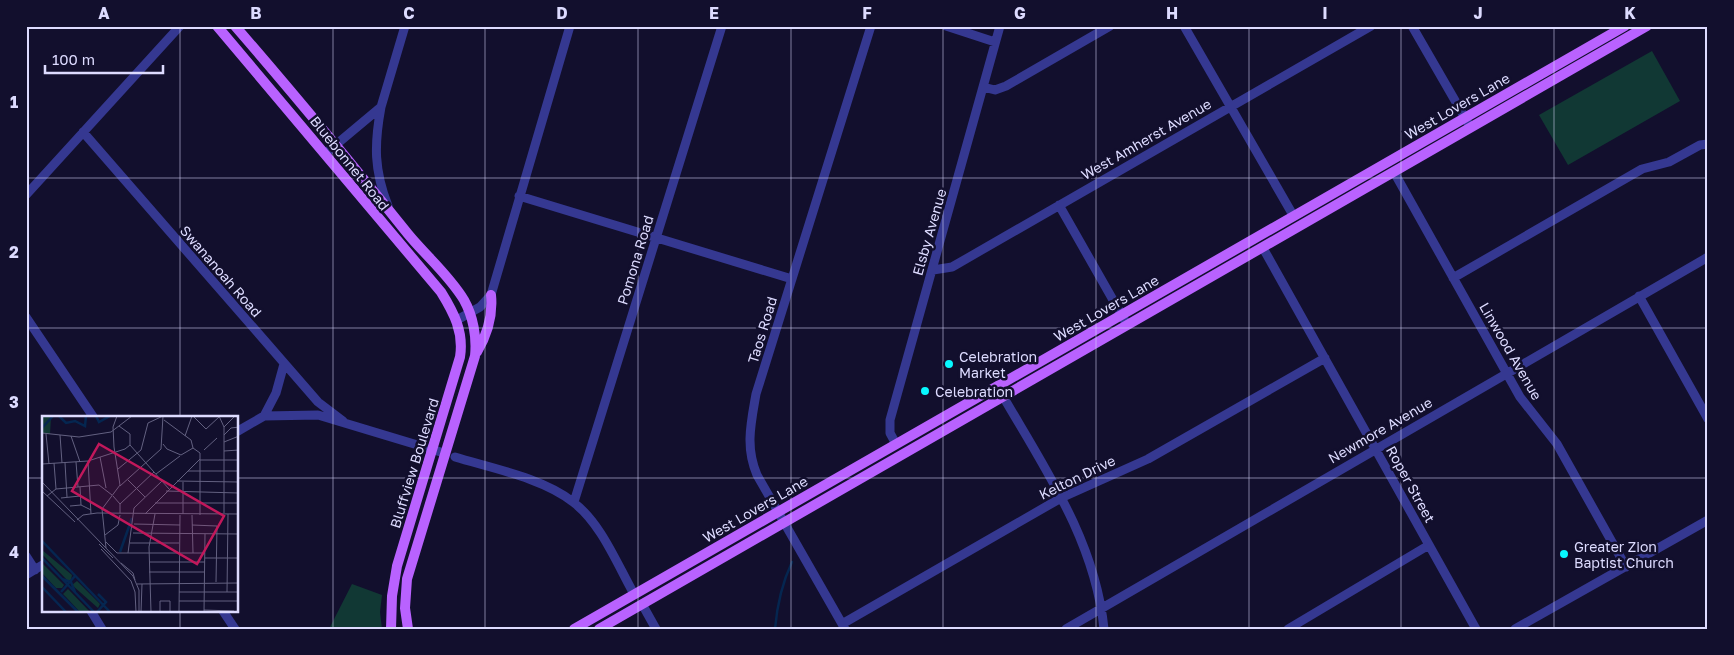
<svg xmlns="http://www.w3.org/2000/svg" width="1734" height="655" font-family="'Golos Text',sans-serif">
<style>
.green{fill:#113834}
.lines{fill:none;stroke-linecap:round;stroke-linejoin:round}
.stream{stroke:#052650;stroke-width:2.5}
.minor{stroke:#353891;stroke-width:9}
.major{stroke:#b962ff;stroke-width:10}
.grid{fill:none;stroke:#dddbff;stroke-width:1;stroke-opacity:0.55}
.poi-dot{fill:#07f8ff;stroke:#120f2d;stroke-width:2}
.labels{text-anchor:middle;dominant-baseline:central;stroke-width:5;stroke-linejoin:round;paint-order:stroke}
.street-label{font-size:14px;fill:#dddbff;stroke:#120f2d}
.poi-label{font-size:14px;fill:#dddbff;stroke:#120f2d;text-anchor:start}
.inset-river{fill:none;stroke:#052650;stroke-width:2.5}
.inset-road{fill:none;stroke:#636181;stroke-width:1}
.view{fill:#c2185b;fill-opacity:0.15;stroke:#c2185b;stroke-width:2.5}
.inset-edge{fill:none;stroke:#dddbff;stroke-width:2.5}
.neatline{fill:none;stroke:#dddbff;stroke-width:2}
.grid-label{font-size:16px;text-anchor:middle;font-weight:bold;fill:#dddbff}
</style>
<rect width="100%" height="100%" fill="#120f2d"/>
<path class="green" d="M1652,51L1680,101L1568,165L1539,115Z
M352,584L382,595L380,612L382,629H329Z"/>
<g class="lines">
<path class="stream" d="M775,629C777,606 782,583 792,562"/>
<path class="minor" d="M946,26L995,42
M1184,26L1293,215
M1412,26L1468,123
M983,87L995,90L1006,86L1110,26
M381,107C374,145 374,170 388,206
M83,132L318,402L343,421
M326,153L381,107L405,26
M1394,172L1520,397L1557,444L1626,567
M26,195L180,26
M519,196L792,279
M1059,205L1125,321
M1263,248L1476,629
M933,270L952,267L1371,26
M1453,278L1642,169L1669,162L1700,145L1708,144
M1639,296L1708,419
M26,317L94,418
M457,320L480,307L491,295L570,26
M997,386C1041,463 1095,538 1104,629
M264,416L276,393L284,364
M238,431L264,416L318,415L444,453
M896,444L890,433V420L1000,26
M455,457C491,468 543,478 573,502C601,523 617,564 634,594
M574,502L722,26
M26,556L35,570
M26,575L44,564
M642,604L656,629
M91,611L102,629
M223,611L235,629
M842,624L1061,498L1148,459L1325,358
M845,629L757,475C745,447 751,423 756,394L871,26
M1066,629L1708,257
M1288,629L1429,545
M1515,629L1708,520"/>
<path class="major" d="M217,26L441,292C454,313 464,332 460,357L397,566L392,596L391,629
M235,26C294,94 351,163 408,234C426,256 449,275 464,300C473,316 477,337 475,356L407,579L405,608L408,629
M477,352C487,335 493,315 491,295
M574,629L1625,26
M599,629L1647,26"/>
</g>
<path class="grid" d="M180,26V418M333,26V629M485,26V629M638,26V629M791,26V629M943,26V629M1096,26V629M1249,26V629M1401,26V629M1554,26V629M26,178H1708M26,328H1708M26,478H44M238,478H1708M180,611V629"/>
<g class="poi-dot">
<circle cx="949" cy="364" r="5"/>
<circle cx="925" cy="391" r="5"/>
<circle cx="1564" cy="554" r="5"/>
</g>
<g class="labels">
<g class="street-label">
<text transform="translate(1457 106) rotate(-30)">West Lovers Lane</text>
<text transform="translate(1146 139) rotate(-30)">West Amherst Avenue</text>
<text transform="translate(350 163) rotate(51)">Bluebonnet Road</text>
<text transform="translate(929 232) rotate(-74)">Elsby Avenue</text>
<text transform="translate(635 260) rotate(-73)">Pomona Road</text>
<text transform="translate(221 271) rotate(49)">Swananoah Road</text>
<text transform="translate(1106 308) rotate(-30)">West Lovers Lane</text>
<text transform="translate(762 330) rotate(-73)">Taos Road</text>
<text transform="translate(1511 351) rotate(60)">Linwood Avenue</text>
<text transform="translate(1380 430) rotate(-30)">Newmore Avenue</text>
<text transform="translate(414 463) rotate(-73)">Bluffview Boulevard</text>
<text transform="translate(1077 477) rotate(-26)">Kelton Drive</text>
<text transform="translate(1411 484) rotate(61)">Roper Street</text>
<text transform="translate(755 509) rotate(-30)">West Lovers Lane</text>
</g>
<g class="poi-label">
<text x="959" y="356">Celebration<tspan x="959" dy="16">Market</tspan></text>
<text x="935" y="391">Celebration</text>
<text x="1574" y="546">Greater Zion<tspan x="1574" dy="16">Baptist Church</tspan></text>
</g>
</g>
<g transform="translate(42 416)">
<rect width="196" height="196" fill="#120f2d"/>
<path d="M0,0L9,1L8,18L0,17ZM0,134L30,159L29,164L26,165L0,138ZM0,147L22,169L20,172H14L0,157ZM35,165L58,188L56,192L30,169ZM26,173L48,196H38L24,181L21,178Z" fill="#113834"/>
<path class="inset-river" d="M17,0L24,7L33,5L43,10L44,0M54,0L57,6L68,0M0,12L11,0M0,125L68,196M78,136L90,102M0,142L52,196M0,160L36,196M20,163L29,166L33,176M0,171L24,196M19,176L33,160M55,196L64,186L56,178"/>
<path class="inset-road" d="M151,0L164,13L177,1M177,0L182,11V97M122,4L149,24L151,32M182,11L193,0M0,17L37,21L69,16L90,0M4,18L7,48M18,19L20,47M182,19L189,12L197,11M29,20L38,46M143,20L150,0M182,26L197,20M121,28L125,33L139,39L151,32M88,29L127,73M151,32L158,37V99M162,34L175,22M182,35L197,34M58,41L64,72M158,44H197M46,45L49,98M34,46L36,71M12,47L14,73M23,47L25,81M0,48L46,45L83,33L88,29V18L77,10M76,53L99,34L106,7L121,0M146,55H197M114,58L138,40M86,64L103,81M135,65L197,66M0,66L91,160L97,174V196M141,66V98M78,70L119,33L121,0M38,71L39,89M0,75L33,106M124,75L197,77M5,80L14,73L57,69L70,79M71,80L78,88V97M19,82L38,80M113,87H197M78,88L112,56M28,90L39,89L49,94M103,98L158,43M150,99L151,137M35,104L41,99L55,97L197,98M92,108L138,109M150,109L175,110L174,166M91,117L197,118M63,119L76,109L78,99M64,126L75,137H163M88,127H137M57,128L71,142M64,132L60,93L78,69L72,31L71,11L75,0M59,133L89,165L93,176L94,196M86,137L92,92L120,65M163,142H197M107,146H163M79,147L91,157L93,164M107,156H162M95,168L197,167M137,176H197M185,176L186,98M137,185H197M162,194L192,195M99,196L100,168M109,196L107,131L113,98M118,196V185H128V196M137,196L138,99M162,196L163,118"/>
<path class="view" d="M57,28L182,100L155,148L30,75Z"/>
<rect width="196" height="196" class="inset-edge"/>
</g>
<rect width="1734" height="655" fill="none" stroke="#120f2d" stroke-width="55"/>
<path d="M45 65v8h118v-8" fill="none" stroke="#dddbff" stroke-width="2.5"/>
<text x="52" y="65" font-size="15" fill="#dddbff" stroke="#120f2d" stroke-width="4" paint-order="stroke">100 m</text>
<rect x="28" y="28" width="1678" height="600" class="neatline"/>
<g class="grid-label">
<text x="104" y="19">A</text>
<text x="256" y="19">B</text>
<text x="409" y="19">C</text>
<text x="562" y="19">D</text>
<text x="714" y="19">E</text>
<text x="867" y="19">F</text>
<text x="1020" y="19">G</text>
<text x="1172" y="19">H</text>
<text x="1325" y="19">I</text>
<text x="1478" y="19">J</text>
<text x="1630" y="19">K</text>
<text x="14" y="108">1</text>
<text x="14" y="258">2</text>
<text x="14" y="408">3</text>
<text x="14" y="558">4</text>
</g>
</svg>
